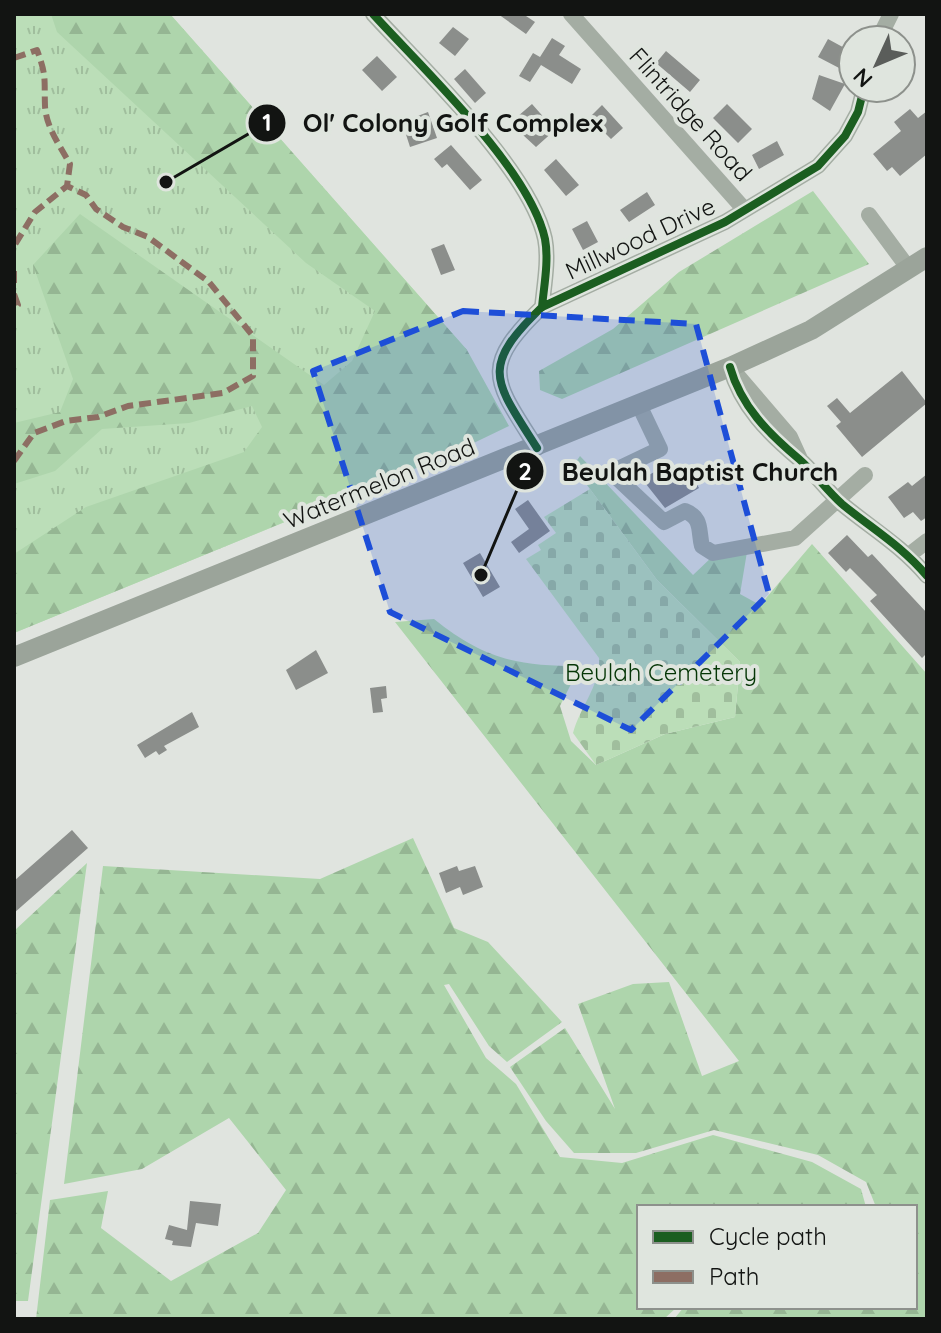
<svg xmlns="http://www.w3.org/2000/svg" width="941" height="1333" font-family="Quicksand,sans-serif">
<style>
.grass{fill:url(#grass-tufts)}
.forest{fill:url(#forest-firs)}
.cemetery{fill:url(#cemetery-stones)}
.building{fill:#8b8e8b}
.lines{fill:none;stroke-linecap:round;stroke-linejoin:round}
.minor{stroke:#a4ada3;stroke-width:16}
.major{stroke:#9ba49a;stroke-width:20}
.quiet{stroke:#8d6e63;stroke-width:6;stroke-dasharray:12 6;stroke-linecap:butt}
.cycleway-casing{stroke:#dfe5de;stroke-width:13}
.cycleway{stroke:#1b5e20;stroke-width:8}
.marked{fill:#1d4ed8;fill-opacity:0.2;stroke:#1d4ed8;stroke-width:6;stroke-dasharray:16 10;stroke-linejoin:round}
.labels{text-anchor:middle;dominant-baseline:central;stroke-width:8;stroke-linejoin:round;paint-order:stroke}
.street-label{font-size:24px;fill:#121412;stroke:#dfe5de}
.park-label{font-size:24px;fill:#053606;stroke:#dfe5de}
.leader{fill:none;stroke:#121412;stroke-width:3}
.callout-dot{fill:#121412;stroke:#dfe5de;stroke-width:3}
.mark-label{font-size:24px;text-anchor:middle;font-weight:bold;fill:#fff}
.callout-label{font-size:26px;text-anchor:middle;font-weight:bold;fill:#121412;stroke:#dfe5de;stroke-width:8;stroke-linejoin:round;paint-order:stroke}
</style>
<defs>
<pattern id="grass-tufts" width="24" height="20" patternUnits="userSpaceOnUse" patternTransform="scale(2)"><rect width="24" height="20" fill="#bbdeb8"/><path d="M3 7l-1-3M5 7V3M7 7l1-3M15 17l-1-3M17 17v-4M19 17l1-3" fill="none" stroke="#a0be9d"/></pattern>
<pattern id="forest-firs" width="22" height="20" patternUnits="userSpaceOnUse" patternTransform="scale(2)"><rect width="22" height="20" fill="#aed5ac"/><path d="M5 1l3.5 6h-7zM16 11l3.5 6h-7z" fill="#95b693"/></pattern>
<pattern id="cemetery-stones" width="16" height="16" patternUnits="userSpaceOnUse" patternTransform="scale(2)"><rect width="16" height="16" fill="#bbdeb8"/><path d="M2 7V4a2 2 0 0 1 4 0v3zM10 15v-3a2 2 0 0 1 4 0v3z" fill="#a0be9d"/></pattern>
</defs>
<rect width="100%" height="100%" fill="#e0e4df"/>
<path class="grass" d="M14,14H170L467,350L419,467L14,633Z"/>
<path class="forest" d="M51,14H170L467,350L509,426L455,452L14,633V554L86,507L244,452L262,427L252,406L189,423L102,429L55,471L14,484V423L60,412L73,379L33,265L80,214L324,385L352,361L375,311L306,263L57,32Z
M813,191L869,264L562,399L540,390L539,371L613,329L679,272Z
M580,456L693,575L713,556L747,552L740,594L760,605L812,544L927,674V1319H674L684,1307H915V1207H876L866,1182L818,1155L714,1130L636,1153H574L546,1121L510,1067L565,1028L615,1109L578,1004L633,984L669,982L702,1076L739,1061L395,622L434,619C484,659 517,666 580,666L560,706L571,741L596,765L665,734L735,717L740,662L657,580L573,466Z
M413,838L454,928L488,942L562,1022L507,1062L489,1046L449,984L444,985L486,1058L516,1084L560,1157L622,1163L713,1135L812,1162L861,1189L866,1207H639V1307H677L664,1319H36L50,1200L108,1191L101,1228L171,1281L258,1233L286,1190L229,1118L142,1169L64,1184L103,866L320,879Z
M87,863L28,1301H14V931Z"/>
<path class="cemetery" d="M590,489L657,580L740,662L735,717L665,734L596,765L573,733C580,707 601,684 599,658L526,559L541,550L538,545L556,533L544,517Z"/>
<path class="building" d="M498,14H523L535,22L526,34Z
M453,27L469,39L455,56L439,43Z
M552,38L565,46L559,55L581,69L572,84L541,65L530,82L519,76L533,53L540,57Z
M828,39L850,51L841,69L818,57Z
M666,51L700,80L690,92L656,63Z
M377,56L397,77L382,91L362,70Z
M465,69L486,93L475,103L454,79Z
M819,75L845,84L830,111L812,99Z
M532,104L555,130L536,147L510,123Z
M727,104L752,129L738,143L713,118Z
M602,105L623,128L611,139L598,126L593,131L585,122Z
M910,109L918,118L927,111V154L900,176L892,167L887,171L873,154L901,131L894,122Z
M428,112L437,138L410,147L402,122Z
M777,141L784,155L759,169L752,155Z
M451,145L482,180L470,190L447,164L442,168L434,159Z
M556,159L579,185L566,196L544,170Z
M647,192L655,205L629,222L620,210Z
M587,221L598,242L583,250L572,229Z
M444,244L455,270L441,275L431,249Z
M902,371L927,403L862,457L836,426L841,422L827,406L837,398L850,413Z
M668,464L673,473L686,465L699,488L665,508L642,479Z
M927,474V517L921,521L913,512L904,518L888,497L908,482L912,486Z
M528,500L550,531L519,553L511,542L529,529L515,509Z
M847,535L868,557L872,554L927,613V653L922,658L870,601L877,595L850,568L846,572L828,553Z
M480,553L500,587L483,597L463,563Z
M316,650L328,673L296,690L286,670Z
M386,686L387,698L381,699L383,712L373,713L370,688Z
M192,712L199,727L164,746L167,750L159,755L156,751L145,758L137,745Z
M72,830L88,848L14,913V881Z
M457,866L459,871L475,866L483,887L463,895L460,887L446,893L439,873Z
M190,1201L221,1204L218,1226L196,1223L191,1247L172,1245L173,1241L165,1239L169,1225L187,1230Z"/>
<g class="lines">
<path class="minor" d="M373,14C422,68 530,169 545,239C549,260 544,286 542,307
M571,14L744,209
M878,40L891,14
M869,215L909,269
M730,367C741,406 768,433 799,459C814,472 826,490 842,504C871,528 902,546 927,576
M730,367L790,437L800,459
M639,405L660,449L616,470L614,475L664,522L685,511C703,518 698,531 702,546L713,553L795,538L865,475
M537,448C494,380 479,368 542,307L725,222L818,166L845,136L858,112L864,88
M909,555L927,541"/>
<path class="major" d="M14,657L730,367L811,330L927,257"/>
<path class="quiet" d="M14,58L37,50C47,77 44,79 45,106C46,127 60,146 70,164L67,186L35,212L14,246
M14,271V284
M14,294L18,305L14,310
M14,461L34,433L66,421L98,417L128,406L223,393L253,376V336L209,282L148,237L123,227L96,209L86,195L67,186"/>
<g class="cycleway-casing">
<path id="cycleway" d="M373,14C422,68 530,169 545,239C549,260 544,286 542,307
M730,367C741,406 768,433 799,459C814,472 826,490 842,504C871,528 902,546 927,576
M537,448C494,380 479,368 542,307L725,222L818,166L845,136L858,112L864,88"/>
</g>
<use href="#cycleway" class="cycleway"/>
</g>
<path class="marked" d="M463,311L696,324L769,594L631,730L390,612L313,371Z"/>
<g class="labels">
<g class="street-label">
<text transform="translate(691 114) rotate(48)">Flintridge Road</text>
<text transform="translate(640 238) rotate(-25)">Millwood Drive</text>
<text transform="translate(379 483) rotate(-22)">Watermelon Road</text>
</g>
<g class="park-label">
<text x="661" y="672">Beulah Cemetery</text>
</g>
</g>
<path class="leader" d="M166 182L267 123M481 575L525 471"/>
<g class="callout-dot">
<circle cx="166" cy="182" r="8"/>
<circle cx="481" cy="575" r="8"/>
<circle cx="267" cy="123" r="20"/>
<circle cx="525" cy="471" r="20"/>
</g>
<g class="mark-label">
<text x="267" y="131">1</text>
<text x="525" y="480">2</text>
</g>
<g class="callout-label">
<text x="453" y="132">Ol' Colony Golf Complex</text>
<text x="700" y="481">Beulah Baptist Church</text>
</g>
<rect width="941" height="1333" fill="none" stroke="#121412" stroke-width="32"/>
<rect x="637" y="1205" width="280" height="104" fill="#dfe5de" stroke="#8d918c" stroke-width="2"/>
<rect x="653" y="1231" width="40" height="12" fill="#1b5e20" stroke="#8d918c" stroke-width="2"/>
<text x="709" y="1245" font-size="24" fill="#121412">Cycle path</text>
<rect x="653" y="1271" width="40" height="12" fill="#8d6e63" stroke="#8d918c" stroke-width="2"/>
<text x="709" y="1285" font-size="24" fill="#121412">Path</text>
<g transform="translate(877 64) rotate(226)"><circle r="38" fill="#dfe5de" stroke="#8d918c" stroke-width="2"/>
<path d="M0-6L14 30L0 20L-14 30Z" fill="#5a5d5a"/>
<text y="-12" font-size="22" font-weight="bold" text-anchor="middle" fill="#121412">N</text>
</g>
</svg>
